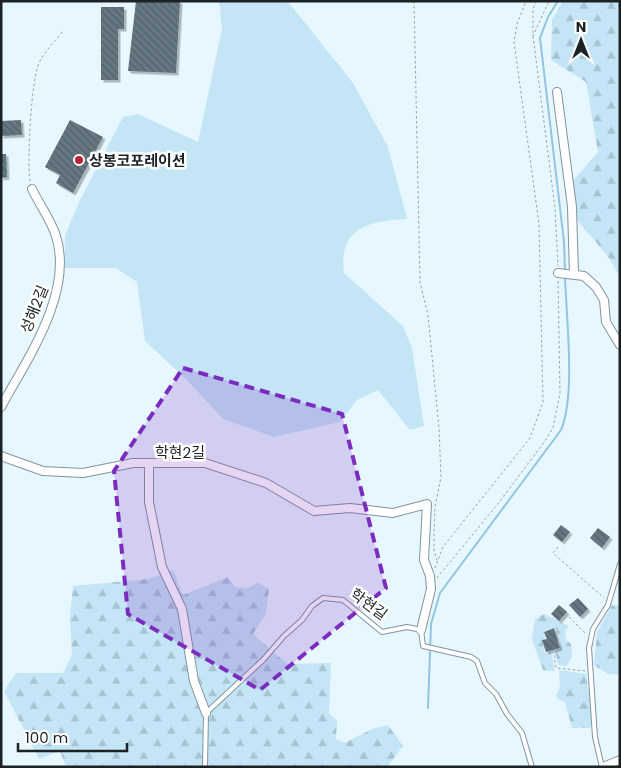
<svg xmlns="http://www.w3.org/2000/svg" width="621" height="768" font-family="Poppins,'Noto Sans KR',sans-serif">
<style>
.green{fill:#c4e5f6}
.forest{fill:url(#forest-firs)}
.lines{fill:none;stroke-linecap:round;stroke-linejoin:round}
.stream{stroke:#92c5df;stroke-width:2}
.building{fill:url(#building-back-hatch);filter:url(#shadow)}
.lane-casing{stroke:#82949e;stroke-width:6}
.street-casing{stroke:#82949e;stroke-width:10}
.path{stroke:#95a1a7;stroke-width:1;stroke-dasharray:2.5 2.5;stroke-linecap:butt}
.lane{stroke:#fff;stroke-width:4}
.street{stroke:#fff;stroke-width:8}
.marked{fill:#7b2cbf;fill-opacity:0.2;stroke:#7b2cbf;stroke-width:4;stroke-dasharray:10 6;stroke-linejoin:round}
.poi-dot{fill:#b62536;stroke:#fff;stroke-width:2}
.labels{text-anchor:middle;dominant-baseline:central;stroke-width:5;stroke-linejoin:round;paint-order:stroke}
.poi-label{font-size:15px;font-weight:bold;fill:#1b2226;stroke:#fff;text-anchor:start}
.street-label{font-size:15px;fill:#1b2226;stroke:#fff}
</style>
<defs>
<pattern id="forest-firs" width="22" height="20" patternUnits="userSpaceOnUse" patternTransform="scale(1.25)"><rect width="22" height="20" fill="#c4e5f6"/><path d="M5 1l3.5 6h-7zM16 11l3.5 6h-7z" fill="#a8c4d3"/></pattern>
<pattern id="building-back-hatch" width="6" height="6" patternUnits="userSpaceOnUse" patternTransform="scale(1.25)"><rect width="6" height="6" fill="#657780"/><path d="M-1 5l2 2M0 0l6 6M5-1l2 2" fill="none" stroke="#526169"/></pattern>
<filter id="shadow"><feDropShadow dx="2.5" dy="2.5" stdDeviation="0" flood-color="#0004"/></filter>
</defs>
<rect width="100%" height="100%" fill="#e7f7ff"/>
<path class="green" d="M219,1H286L290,4L353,83L388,147L407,219C368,221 338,228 344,273L403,326L412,348L424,426L410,430L378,390L357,400L340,422L274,437L223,419L187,380L145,341L137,282L116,268H65V236L79,202L123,117L138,114L198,142L222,29Z"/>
<path class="forest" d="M563,1H620V277L609,258L575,217L573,181L598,152L586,82L551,60L552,20Z
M173,570L183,595L228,577L235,587L247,588L258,583L269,589L266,614L253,634L287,664L331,663L329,714L337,720L336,739L344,743L372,729L388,725L403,746L387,767H66L60,751L39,759L4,691L16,673H63L72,655L70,617L73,586L148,579Z
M612,605L620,606V675L608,674L594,665L597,632Z
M544,614L569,626L565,631L566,640L571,644L572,656L567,666L558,665L555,651L560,648V640L555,627L544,631L546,638L542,640L545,653L551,652L555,671L543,670L532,639L535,619Z
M559,670L586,674L591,705V728H572L565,702L559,700L556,696L560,686Z"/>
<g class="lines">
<path class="stream" d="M558,1L548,17L540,38L564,242L565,271
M428,708L431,624L440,593L561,430C576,395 566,316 565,276"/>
</g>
<path class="building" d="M136,1H180L176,73L128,71Z
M101,7H124V29H118V80H101Z
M21,120L22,135L1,136V121Z
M70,120L103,137L73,193L56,183L60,175L45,167Z
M1,154H6L7,177L1,178Z
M561,525L570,532L562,542L553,535Z
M598,528L610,537L602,548L590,538Z
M578,598L588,609L580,617L569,605Z
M559,605L567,612L559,621L551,614Z
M554,628L560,648L546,652L542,640L547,639L544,632Z"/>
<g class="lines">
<g class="lane-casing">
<path id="lane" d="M205,767L206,713L263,660L284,636L302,620L312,606L323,598L343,600L382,632L407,627L421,630L423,646L471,657L477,661L485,683L496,694L507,714L522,733L532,767
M602,767L595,737L589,648L593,629L608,605L620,564"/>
</g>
<g class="street-casing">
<path id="street" d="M557,92L572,207L574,274
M558,273L584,276L596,287L604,300L606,322L620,345
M1,407C27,359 74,293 56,236C51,220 39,204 32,189
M1,456L43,471L83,473L133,463H205L266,483L314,511L350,508L393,513L427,504L424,560L430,576L431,589L421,630
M149,464V502L162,567L182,609L194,681L206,713
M603,767L620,760"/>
</g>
<path class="path" d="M414,1L420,282L428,315L439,428L441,477L435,507L434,533V551L437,560
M536,1L533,10V36L549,1
M533,36L555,208L558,266
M30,181C27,161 31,77 40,61C46,50 56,40 64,30
M558,547L553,553L604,598
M435,568L443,547L530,438L543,402L539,224L514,42L517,24L526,1
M437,578L497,505L545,441L553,428L560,393L558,280
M569,617L586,634
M554,655L556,668L586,671"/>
<use href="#lane" class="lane"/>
<use href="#street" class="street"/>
</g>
<path class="marked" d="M183,368L342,414L386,588L260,690L128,614L114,471Z"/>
<circle class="poi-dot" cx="79" cy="160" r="5"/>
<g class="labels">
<g class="poi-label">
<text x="89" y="160">상봉코포레이션</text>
</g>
<g class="street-label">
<text transform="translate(34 309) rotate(-68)">성해2길</text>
<text x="180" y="452">학현2길</text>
<text transform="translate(369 604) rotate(36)">학현길</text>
</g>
</g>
<rect width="621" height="768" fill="none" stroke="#1b2226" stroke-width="5"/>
<g transform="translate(581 40)" stroke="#ffffff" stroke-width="4" paint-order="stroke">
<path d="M0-4L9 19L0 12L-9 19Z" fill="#1b2226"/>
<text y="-8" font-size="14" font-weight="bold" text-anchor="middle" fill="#1b2226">N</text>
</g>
<path d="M18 743v8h109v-8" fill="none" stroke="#1b2226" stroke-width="2.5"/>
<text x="25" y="743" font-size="15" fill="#1b2226" stroke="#ffffff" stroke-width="4" paint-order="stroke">100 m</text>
</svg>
